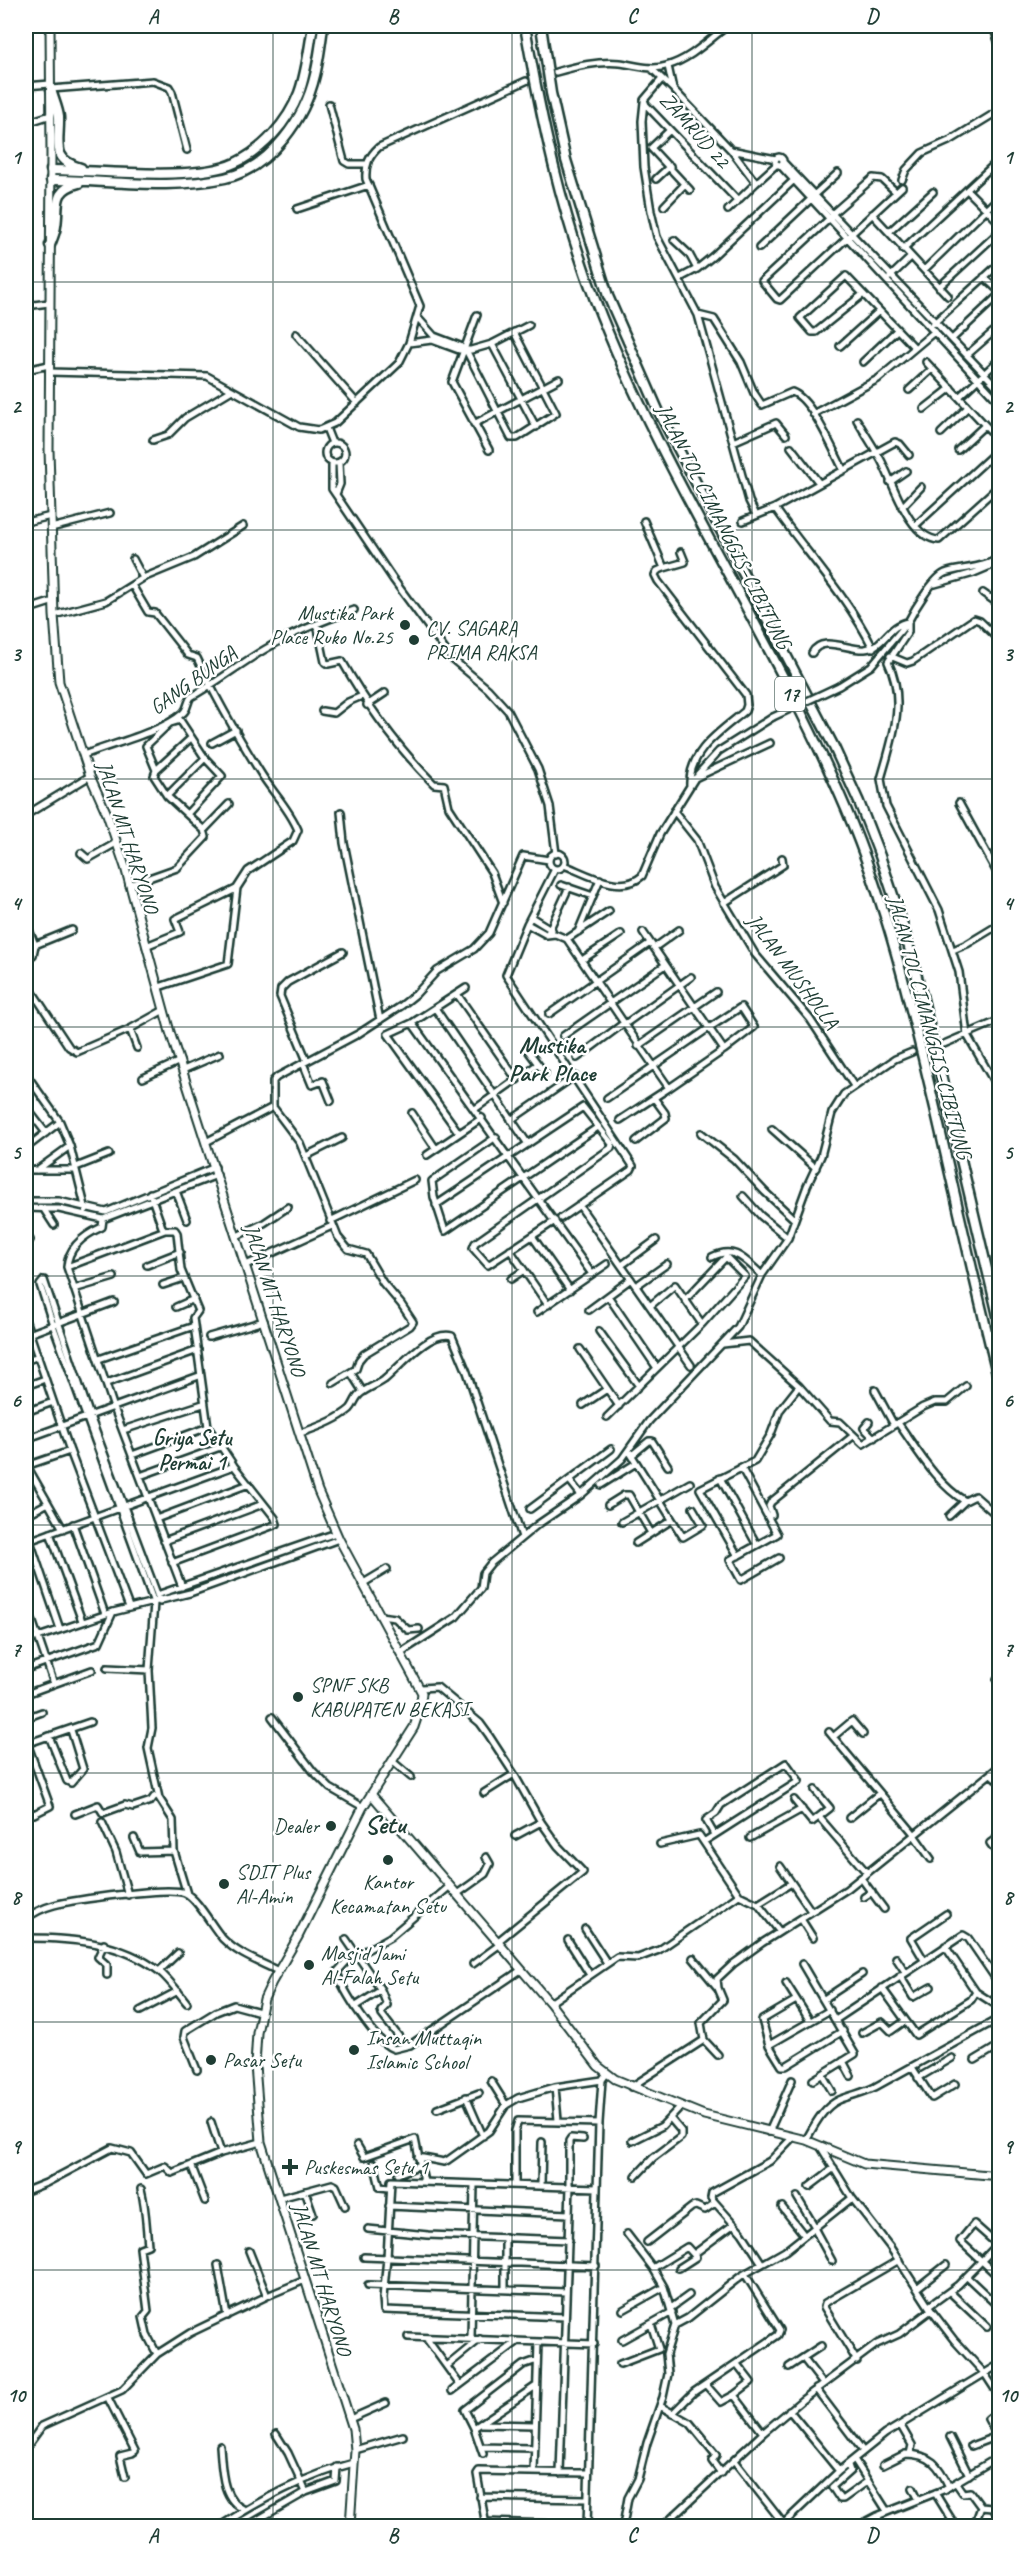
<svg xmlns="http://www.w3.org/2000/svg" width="1025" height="2552" font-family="Caveat,sans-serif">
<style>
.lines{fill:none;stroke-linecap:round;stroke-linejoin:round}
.minor-tunnel{stroke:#d2d8d6;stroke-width:5;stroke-dasharray:5 2.5;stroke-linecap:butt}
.minor-casing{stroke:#1f3d34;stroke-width:10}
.major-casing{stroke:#1f3d34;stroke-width:11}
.highway-casing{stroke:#1f3d34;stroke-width:13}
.minor{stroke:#fff;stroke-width:5}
.major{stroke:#fff;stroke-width:7}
.highway{stroke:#fff;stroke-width:8}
.minor-bridge-casing{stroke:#1f3d34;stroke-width:10;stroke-linecap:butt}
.minor-bridge{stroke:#fff;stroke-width:5}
.grid{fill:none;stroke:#1f3d34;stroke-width:1.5;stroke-opacity:0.55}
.poi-dot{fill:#1f3d34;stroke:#fff;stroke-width:2}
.labels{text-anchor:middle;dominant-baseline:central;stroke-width:5;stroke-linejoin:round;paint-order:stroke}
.shield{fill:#fff;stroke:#627771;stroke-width:1.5}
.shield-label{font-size:20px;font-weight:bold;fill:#1f3d34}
.street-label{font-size:21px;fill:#1f3d34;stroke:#fff}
.poi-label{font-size:21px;fill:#1f3d34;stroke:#fff;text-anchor:start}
.neighbourhood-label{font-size:22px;font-weight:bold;fill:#1f3d34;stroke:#fff}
.quarter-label{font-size:24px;font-weight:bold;fill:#1f3d34;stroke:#fff}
.district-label{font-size:27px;font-weight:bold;fill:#1f3d34;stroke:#fff}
.neatline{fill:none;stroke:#1f3d34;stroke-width:2}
.grid-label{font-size:20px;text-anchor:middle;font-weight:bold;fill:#1f3d34}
</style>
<rect width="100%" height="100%" fill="#fff"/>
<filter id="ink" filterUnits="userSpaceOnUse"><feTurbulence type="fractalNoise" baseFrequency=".0167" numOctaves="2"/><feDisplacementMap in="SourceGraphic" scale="12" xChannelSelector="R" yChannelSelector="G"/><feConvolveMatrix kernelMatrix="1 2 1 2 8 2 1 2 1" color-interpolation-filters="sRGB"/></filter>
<g filter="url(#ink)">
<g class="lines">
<path class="minor-tunnel" d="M526,81L550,74
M912,1052L944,1044"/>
<g class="minor-casing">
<path id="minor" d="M993,26L1000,47
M651,68L673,89L668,66
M556,72C577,66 598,61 620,63C635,65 651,71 666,66C689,60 708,41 727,26
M661,80L644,100L646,105L738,201
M26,86L50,84
M51,89L153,81L169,87L172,92L187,150
M673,89L731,150L776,159
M644,102L642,121L644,167L651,211L657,237L698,315L749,501L756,515
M329,104L344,161L349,164H367
M26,123L51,115
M670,130L651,148L690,190
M731,150L756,183L777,164
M775 161a4 4 0 1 1 8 0a4 4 0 1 1-8 0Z
M783,162L1000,390
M780,165L1000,403
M656,179L670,166
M902,180L906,170L922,153L951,140L1000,110
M967,190L1000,223
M815,194L838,173
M664,206L685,184
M297,209L369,185
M728,210L756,183
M833,213L873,178L882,179L896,192
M872,214L948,296
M830,218L762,281L777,299L780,300L902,187
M889,232L933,192
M674,240L689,254L697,269
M759,248L812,198
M903,249L1000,159
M924,270L1000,196
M890,277L911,257
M984,277L1000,292
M680,278L697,269L713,256L794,180
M939,287L1000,231
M862,295L816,332H812L800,318L846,276L915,348
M26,306L49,303
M477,315L452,382L489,450
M698,315L714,319L741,362L754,393L762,405L792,392C812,399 833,450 843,469
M418,318L434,336L460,346L463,349
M933,324L1000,263
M296,334L357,403
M952,339L1000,294
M409,343L432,340L459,350H471L492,344L529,325
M492,344L536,427
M840,346L878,312
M466,350L511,438H517L556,413L514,332
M967,355L1000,326
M863,362L896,331
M926,362L1000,441
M26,370L49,365
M49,372L207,376L299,427L319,430L335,423L399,363L409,343L420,306L366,179C365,165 369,156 379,147L526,81
M909,390L932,369
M959,397L1000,359
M924,409L951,388
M813,414L878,379L934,332
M857,420C865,434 874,447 881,460C893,482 909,539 939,540L1000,485
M474,424L559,379
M326,428L332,443
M941,433L967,408
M153,440L168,435L185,418L232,390
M733,442L776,423L786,435
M325 453a10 10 0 1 1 20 0a10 10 0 1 1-20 0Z
M791,447L819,483
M958,450L984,426
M332,463V489L393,579L451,658L488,689L508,711L538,769L550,806L556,854
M890,482L906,471
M336,494L340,484L339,463
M902,507L921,487
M775,508C808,555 847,596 873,648
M644,521L664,568L685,562L681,552
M743,521L775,508L895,442L900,444L909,455
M26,522L51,516
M916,525L1000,448
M51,528L110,513
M133,559L143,578
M664,568L657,571L655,575L658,581L746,695L747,705L745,711C721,731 688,751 690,786
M935,584L974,573L1000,562
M132,585L148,612L155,613L188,655L197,658C215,697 237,735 260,772C272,792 289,808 298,830L293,841L248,871L237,888L228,964L159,987
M983,593L1000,605
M991,598L1000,592
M26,610L54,601
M54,615L106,601L143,578L194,557L243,526
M908,622V632L888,662C907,702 892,739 881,779L886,806L939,910L959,972L967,1035L1000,1092
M317,624L325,662L328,664L342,661C367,705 398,748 434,784L444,785L449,807L492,873L503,903
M812,653C822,634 849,651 865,649C883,648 888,625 908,622C914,610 933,578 945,573C962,567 984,569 1000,557
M890,656L907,663L913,661L974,619L980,621L1000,640
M839,686L871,666L908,622
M367,705L385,693
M322,711L334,713L348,702L362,696
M212,743L236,730
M84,755C111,744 162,732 183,713C188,709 187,702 191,697C218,682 242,662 269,647C296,631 325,620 354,610
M156,770L146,746L170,723L180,720L205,758L222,776L187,814
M698,774L719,751L773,717
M167,796L205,758
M959,803L1000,878
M674,811L697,840L715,887L755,954L810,1019L854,1086
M341,812L344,843L380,1020
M26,815L90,776
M204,830L229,804
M81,853L88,859L116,843
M549 861a8 8 0 1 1 16 0a8 8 0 1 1-16 0Z
M564,865C587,874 621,895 642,876L660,834L695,778L770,743
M555,869L527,924L506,975L633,1166L631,1170L561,1218
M129,885L177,868L206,837L204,830L167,796L154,776L156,770L191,738
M561,885L593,896
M724,903L783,865L782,858
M531,917L552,930
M26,922L35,945L33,955L26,960
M527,924L547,935L555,934L567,939L624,1023L577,1058
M578,932L600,879
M547,935L569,887
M567,939L609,911
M35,945L72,930
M146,946L180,932L175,919L236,889
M654,948L679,930
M953,950L967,944L1000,924
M582,960L621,934
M26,982L69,1047L77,1052L130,1029L164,1010
M457,994L517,1080
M741,1007L754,1027L724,1050L709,1028Z
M435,1008L528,1144
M549,1014L650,943
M412,1023L592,1274
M625,1024L691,977
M130,1029L137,1048
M563,1036L665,965
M944,1044L1000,1020
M638,1046L716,992
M529,1052L538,1064
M307,1061L280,996L281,989L288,982L343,952
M303,1063L312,1085L323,1081L331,1101
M183,1070L220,1054
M26,1074L60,1122L70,1146L86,1210
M143,1078L180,1061
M669,1088L724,1050
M607,1098L709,1028L643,932
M26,1107L46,1133
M475,1109L538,1064L545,1073
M412,1113L436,1149
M511,1120L575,1076
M620,1120L669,1088L624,1023
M772,1129L816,1168
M459,1133L388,1034L412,1023L466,988
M701,1133L734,1159L765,1192L794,1219
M496,1137L432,1181L434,1197L445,1231L598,1127
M636,1141L666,1118L665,1113L654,1098
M206,1142L273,1107
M26,1148L60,1122
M427,1155L482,1118
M306,1156L342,1138
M76,1167L109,1154
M26,1170H76
M37,1170L70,1146
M176,1191L187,1220
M150,1193L162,1227L165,1230H175L177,1233L181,1270L198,1311L193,1318L208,1427L234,1466L275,1518L277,1524L172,1563
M743,1196L761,1216L788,1238
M26,1201H59L106,1212L215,1167
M436,1205L583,1107L612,1144L611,1148L475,1243L473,1248L488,1265L555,1221
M579,1205L691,1365
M26,1208L59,1209L103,1219L217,1175
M43,1208L54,1225
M103,1219L102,1227C84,1235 68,1247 67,1267L114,1408L182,1587
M330,1221L415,1180
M26,1232L30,1240L26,1245
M237,1236L264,1223L288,1207
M532,1236L570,1290
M510,1250L548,1305
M712,1257C735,1245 745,1260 762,1275
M147,1265L180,1252
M246,1265L332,1226
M622,1265L656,1240
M67,1267L165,1230
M511,1279L524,1270
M163,1285L184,1278
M636,1286L667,1264
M74,1289L114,1277
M608,1296L657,1368
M650,1306L675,1285L702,1324L745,1276L726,1257L685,1300
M176,1307L194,1299
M589,1310L631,1279
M537,1312L607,1264
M26,1322L70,1451L129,1607
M599,1331L639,1386
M26,1335L114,1302
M209,1337L264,1321
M723,1344L749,1341L799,1386L830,1421L840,1422L863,1444L923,1407L935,1402H947L966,1386
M580,1349L619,1406
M99,1359L194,1326
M26,1361L38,1356
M351,1373L363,1392
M107,1383L198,1350
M333,1383L356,1369L359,1360L364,1354L410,1326L413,1322L401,1304L383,1283L366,1254L348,1249L338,1237L300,1143L273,1107V1081L277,1077L358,1034L401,1006L416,994L437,971L474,949L489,933L523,856L549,860
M26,1386L45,1379
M875,1390L894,1425
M583,1405L607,1389
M26,1412L53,1402
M607,1417L702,1324
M869,1422L864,1428L874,1438
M898,1423C917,1449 936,1484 965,1501
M123,1430L203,1404
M300,1433C316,1428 336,1421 350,1409C354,1405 355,1398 360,1394C367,1388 377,1385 384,1380C400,1367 429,1330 452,1336L467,1372L522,1537
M26,1439L199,1376
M629,1451L683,1537L703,1525L693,1508
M132,1455L208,1427
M632,1455L649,1441H652L668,1466
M26,1466L70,1451
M27,1466L63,1529
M741,1467L777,1534L730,1560L741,1580L779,1558
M140,1476L223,1446
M720,1478L757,1545
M570,1481L581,1495
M601,1485L636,1463
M608,1505L624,1495H629L651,1533
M530,1509L611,1449
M26,1515L48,1503
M772,1515L769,1506L771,1502L853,1436
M949,1516L965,1501L975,1496L1000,1518
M156,1519L249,1484
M622,1522L690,1483
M73,1524L105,1614
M26,1529L60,1629
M50,1533L82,1621
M164,1541L263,1504
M26,1542L234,1466
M636,1543L672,1520
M738,1556L700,1489L755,1461L771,1434L780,1410L799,1386
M362,1584L387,1569
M157,1595L336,1533
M26,1602L54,1684
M160,1602L90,1416L44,1280L40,1285L53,1325L154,1603L149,1670L152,1728L148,1748L159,1798L173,1820L174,1851L187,1894
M380,1616L395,1618L408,1630L419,1629
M26,1641L113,1612L190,1593L339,1539
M400,1653L456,1617L481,1588L483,1573L491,1563L537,1525L581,1495L622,1459L649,1421L738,1327L762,1275L788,1238L807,1186L821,1156L832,1113L844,1094L895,1059L912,1052
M107,1668L149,1670
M26,1669L99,1643L113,1612
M997,1679L1000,1682
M421,1688L437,1687L480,1723L488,1734L514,1774L541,1822L558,1846L583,1872L497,1942
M26,1694L92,1670
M272,1717L313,1771L330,1788L363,1807
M26,1718L42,1712
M829,1732L915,1835
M49,1736L67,1781L71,1783L83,1769L71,1730
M833,1737L852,1721L863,1734
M26,1744L90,1722
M392,1761L411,1777
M991,1774L1000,1782
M484,1793L514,1774
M794,1800L812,1822L830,1808L815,1790
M26,1811L34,1814L50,1806L27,1743
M75,1814L98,1805L103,1813L125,1805L133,1807L151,1801L154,1797L158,1795
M819,1817L867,1873
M849,1818L880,1793
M102,1822L116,1852L128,1895
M914,1835L931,1859
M515,1836L541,1822
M1000,1836L990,1843L1000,1857
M134,1838L140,1852L174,1851
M750,1838L802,1809
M705,1841L799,1781L786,1763L721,1805L716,1813L706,1820L714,1834
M660,1844L699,1835L739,1895
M780,1866L811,1911
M861,1878L884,1909
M450,1886L390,1937L347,1961L337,1972C342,1989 376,2044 394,2049L410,2045L521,1970
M457,1894L485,1874L490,1864L486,1857
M864,1897L872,1892
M758,1904L790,1884
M26,1919C34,1912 43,1908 54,1905C73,1900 170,1886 185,1893C198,1899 212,1927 223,1939C239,1955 258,1961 278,1971
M801,1919L813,1938
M585,1929L607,1963
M26,1938C72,1938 121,1942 159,1971C170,1980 178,1992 187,2003
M346,1939L381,1990L387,2005L381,2011L382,2015L403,2042L410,2045
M568,1940L590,1975
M104,1944L98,1957L107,1965V1975
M693,1958L717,1987
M896,1958L906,1973
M924,1960L911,1938L946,1914
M473,1964L499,1945
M802,1964L855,2054L813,2080
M159,1971L178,1953
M900,1976L913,1997L931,1987
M786,1983L810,2021
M882,1988L916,2035L971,2000L976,1992L945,1946
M976,1992L993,2003
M824,1999L862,1974
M796,2000L762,2020L769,2045L782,2066H786L843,2031
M550,2003L617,1957L638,1958L659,1950L739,1895L758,1904L779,1931
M356,2006L381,1990
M140,2011L178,1991
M837,2019L963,1935L968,1938L1000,1985
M862,2033L882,2022L891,2031L905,2021
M704,2040L718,2055
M769,2045L830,2010
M975,2060L1000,2045
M843,2061L851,2076
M912,2067L932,2098L955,2084
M197,2070L184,2037L185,2031L216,2012L234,2005L260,2012
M822,2074L832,2091
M918,2078L952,2058
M491,2081L506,2105
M555,2087L558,2120
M631,2087L704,2040L701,2023L723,2000L718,1988L717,1979L733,1964L762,1943L847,1889L1000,1766
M466,2097L483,2136
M437,2109L479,2093
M211,2122L221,2153
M769,2132L792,2080
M806,2140C814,2126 823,2107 839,2100C851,2095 863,2093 875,2087L1000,2018
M632,2141L662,2126L681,2106
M357,2145L364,2157L415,2139L424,2182
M820,2146L852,2198L890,2247L931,2310L954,2340L985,2374L1000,2397
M418,2157L444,2162L448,2160L489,2131L506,2105L518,2098L555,2087L602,2080
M374,2163L380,2187L389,2188
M192,2167L205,2201
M398,2174L420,2165
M636,2176L653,2158L681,2137V2131L670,2118
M515,2184V2131L518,2121L599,2123
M541,2185L542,2142
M569,2186V2141L571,2138L583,2139
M809,2187L834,2168
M141,2189C146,2208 146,2225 148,2245L140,2248L148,2311L143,2317L147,2335L157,2354
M26,2191L46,2183L112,2148L131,2153L146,2174L165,2166L172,2173L221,2153L261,2142
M305,2191L313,2214
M797,2197L815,2227
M280,2198L332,2184L336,2186L345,2206
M389,2206L569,2214
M782,2207L804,2235
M814,2228L832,2261
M368,2229L428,2235L569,2240
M627,2234L653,2268L687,2247L696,2257L679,2268
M505,2237V2288
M647,2242L692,2207L696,2206L705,2210L715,2203
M1000,2247L974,2224L960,2241L1000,2278
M249,2251L267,2296
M694,2254L734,2224
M364,2257L596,2266
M761,2262L742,2233L711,2198L712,2193L770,2161L793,2137
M218,2265L227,2316
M967,2277L1000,2308
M368,2285L566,2292
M917,2288L946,2265
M950,2292L987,2327
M929,2306L958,2285L999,2243
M671,2308L689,2295
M623,2310L664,2287
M565,2317L384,2310L383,2298L387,2258L391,2181L597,2188
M675,2325L688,2318L741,2276L785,2251L852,2198
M408,2337L594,2344
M426,2338L460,2385
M471,2339L474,2184
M622,2340L672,2312
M803,2358L823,2384
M857,2361L824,2307L825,2303L899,2260
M620,2364L659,2349L651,2324
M737,2364L751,2382L734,2395L763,2433
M447,2366L480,2339
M789,2367L821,2346
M706,2385L721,2402L734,2395
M816,2389L863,2451
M452,2391L517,2342
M108,2398L135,2451L132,2453L120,2456L125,2477
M660,2406L690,2423L716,2455L712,2461L721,2473
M789,2410L839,2471
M1000,2410L988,2419L997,2436H1000
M672,2414L694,2392L778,2335L780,2330L745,2274
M350,2419L386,2403
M482,2424L534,2425
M901,2426L912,2445L910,2454
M474,2428L536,2386
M276,2434L288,2453L306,2492
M950,2437L969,2475
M220,2446C222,2469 221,2500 245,2510
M971,2446L997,2436
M481,2447L534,2448
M26,2448L42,2426L122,2390L157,2354L190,2333L267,2296L305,2280
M355,2450L403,2436
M483,2454L474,2428L465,2410L523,2365L537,2360
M854,2459L887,2511
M735,2462L783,2523
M848,2465L850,2471L832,2487L840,2499H843L868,2481
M883,2465L905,2454C931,2454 939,2465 949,2487
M534,2472L538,2342
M560,2473L570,2186
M956,2483L963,2493L970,2492L981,2507L992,2508L1000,2516
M913,2488L918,2498
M935,2493L953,2522
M480,2497L587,2499
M485,2522L587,2525
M220,2526C261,2500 306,2475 354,2463
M247,2526L306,2492L336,2481L337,2467
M486,2526L477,2474L479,2471L588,2473
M587,2526L599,2123L602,2080L607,2073
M623,2526L628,2498L638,2479L647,2443L663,2397L668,2374L666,2354L675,2325L664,2287L653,2268
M663,2526L763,2433L802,2400L877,2344L899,2334L931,2310
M781,2526L839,2471L885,2434L1000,2364
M858,2526L877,2516
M883,2526L877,2516L943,2490L1000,2456
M974,2526L981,2507"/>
</g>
<g class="major-casing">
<path id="major" d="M50,26L51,154L49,450L54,615L59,682L90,776L107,814L125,867L170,1032L318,1491L339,1539L422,1693L420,1709L414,1727L363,1807L298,1937L272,1982L264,1999L257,2033L255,2065L261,2142L353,2429L355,2450L350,2526
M371,1794L550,2003L598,2066L615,2079L704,2115L806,2140L864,2164L1000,2176"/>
</g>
<g class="highway-casing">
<path id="highway" d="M525,26C541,119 561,211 595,300C663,477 772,635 846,809C887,905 911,1007 935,1108C956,1200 977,1293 1000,1385
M541,26L551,93L566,160L608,296L659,412L833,745L859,802L880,856L902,922L922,995L1000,1324
M51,89C53,98 58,108 59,117C60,142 50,160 81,168
M51,170C98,170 195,182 235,163C263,150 288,122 299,93C307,71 309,48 313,26
M51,180C108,180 169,190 225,178C271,168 305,118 315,75C319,59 321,42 323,26
M50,245C52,240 54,235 55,231C61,208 49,191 79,183"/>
</g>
<use href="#minor" class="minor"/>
<use href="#major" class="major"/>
<use href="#highway" class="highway"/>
<g class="minor-bridge-casing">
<path id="minor-bridge" d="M773,717L839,686"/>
</g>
<use href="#minor-bridge" class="minor-bridge"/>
</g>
</g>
<path class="grid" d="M273,26V2526M512,26V2526M752,26V2526M26,282H1000M26,530H1000M26,779H1000M26,1027H1000M26,1276H1000M26,1525H1000M26,1773H1000M26,2022H1000M26,2270H1000"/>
<g class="poi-dot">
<circle cx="405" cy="625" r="6"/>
<circle cx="414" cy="640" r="6"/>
<circle cx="298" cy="1697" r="6"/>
<circle cx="331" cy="1826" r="6"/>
<circle cx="388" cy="1860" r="6"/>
<circle cx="224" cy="1884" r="6"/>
<circle cx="309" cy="1965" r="6"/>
<circle cx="354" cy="2050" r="6"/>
<circle cx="211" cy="2060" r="6"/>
<path d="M287 2158h6v6h6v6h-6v6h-6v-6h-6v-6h6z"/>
</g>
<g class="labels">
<rect class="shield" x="775" y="677" width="30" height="34" rx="4.5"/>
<g class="shield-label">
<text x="790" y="694">17</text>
</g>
<g class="street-label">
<text transform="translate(695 130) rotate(48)">ZAMRUD 22</text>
<text transform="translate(724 526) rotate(63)">JALAN TOL CIMANGGIS–CIBITUNG</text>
<text transform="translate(193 680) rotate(-36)">GANG BUNGA</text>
<text transform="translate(128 837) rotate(72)">JALAN MT HARYONO</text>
<text transform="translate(793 971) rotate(53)">JALAN MUSHOLLA</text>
<text transform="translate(930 1027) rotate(75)">JALAN TOL CIMANGGIS–CIBITUNG</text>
<text transform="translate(275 1300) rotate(72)">JALAN MT HARYONO</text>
<text transform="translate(322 2279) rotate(73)">JALAN MT HARYONO</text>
</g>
<g class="poi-label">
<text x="393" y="613" text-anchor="end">Mustika Park<tspan x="393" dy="24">Place Ruko No.25</tspan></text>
<text x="426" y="628">CV. SAGARA<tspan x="426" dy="24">PRIMA RAKSA</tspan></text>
<text x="310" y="1685">SPNF SKB<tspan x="310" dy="24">KABUPATEN BEKASI</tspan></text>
<text x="319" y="1826" text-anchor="end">Dealer</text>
<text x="236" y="1872">SDIT Plus<tspan x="236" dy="24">Al-Amin</tspan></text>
<text x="388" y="1882" text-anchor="middle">Kantor<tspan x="388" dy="24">Kecamatan Setu</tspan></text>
<text x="321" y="1953">Masjid Jami<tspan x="321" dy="24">Al-Falah Setu</tspan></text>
<text x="366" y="2038">Insan Muttaqin<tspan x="366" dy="24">Islamic School</tspan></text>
<text x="223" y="2060">Pasar Setu</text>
<text x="304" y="2167">Puskesmas Setu 1</text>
</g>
<g class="neighbourhood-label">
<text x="192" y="1438">Griya Setu<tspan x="192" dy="25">Permai 1</tspan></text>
</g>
<g class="quarter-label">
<text x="552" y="1045">Mustika<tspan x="552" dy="28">Park Place</tspan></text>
</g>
<g class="district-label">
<text x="385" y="1824">Setu</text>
</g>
</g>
<rect width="1025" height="2552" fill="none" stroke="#fff" stroke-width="66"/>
<rect x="33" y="33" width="959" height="2486" class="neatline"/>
<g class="grid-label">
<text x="153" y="23">A</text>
<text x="393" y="23">B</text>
<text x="632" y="23">C</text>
<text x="872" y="23">D</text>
<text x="16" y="164">1</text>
<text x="1008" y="164">1</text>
<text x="16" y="413">2</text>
<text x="1008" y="413">2</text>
<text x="16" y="661">3</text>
<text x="1008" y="661">3</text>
<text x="16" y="910">4</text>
<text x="1008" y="910">4</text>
<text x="16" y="1159">5</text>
<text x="1008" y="1159">5</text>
<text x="16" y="1407">6</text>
<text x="1008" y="1407">6</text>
<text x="16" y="1656">7</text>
<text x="1008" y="1656">7</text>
<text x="16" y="1904">8</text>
<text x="1008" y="1904">8</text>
<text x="16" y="2153">9</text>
<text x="1008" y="2153">9</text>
<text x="16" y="2402">10</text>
<text x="1008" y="2402">10</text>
<text x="153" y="2542">A</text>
<text x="393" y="2542">B</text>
<text x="632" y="2542">C</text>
<text x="872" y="2542">D</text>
</g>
</svg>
